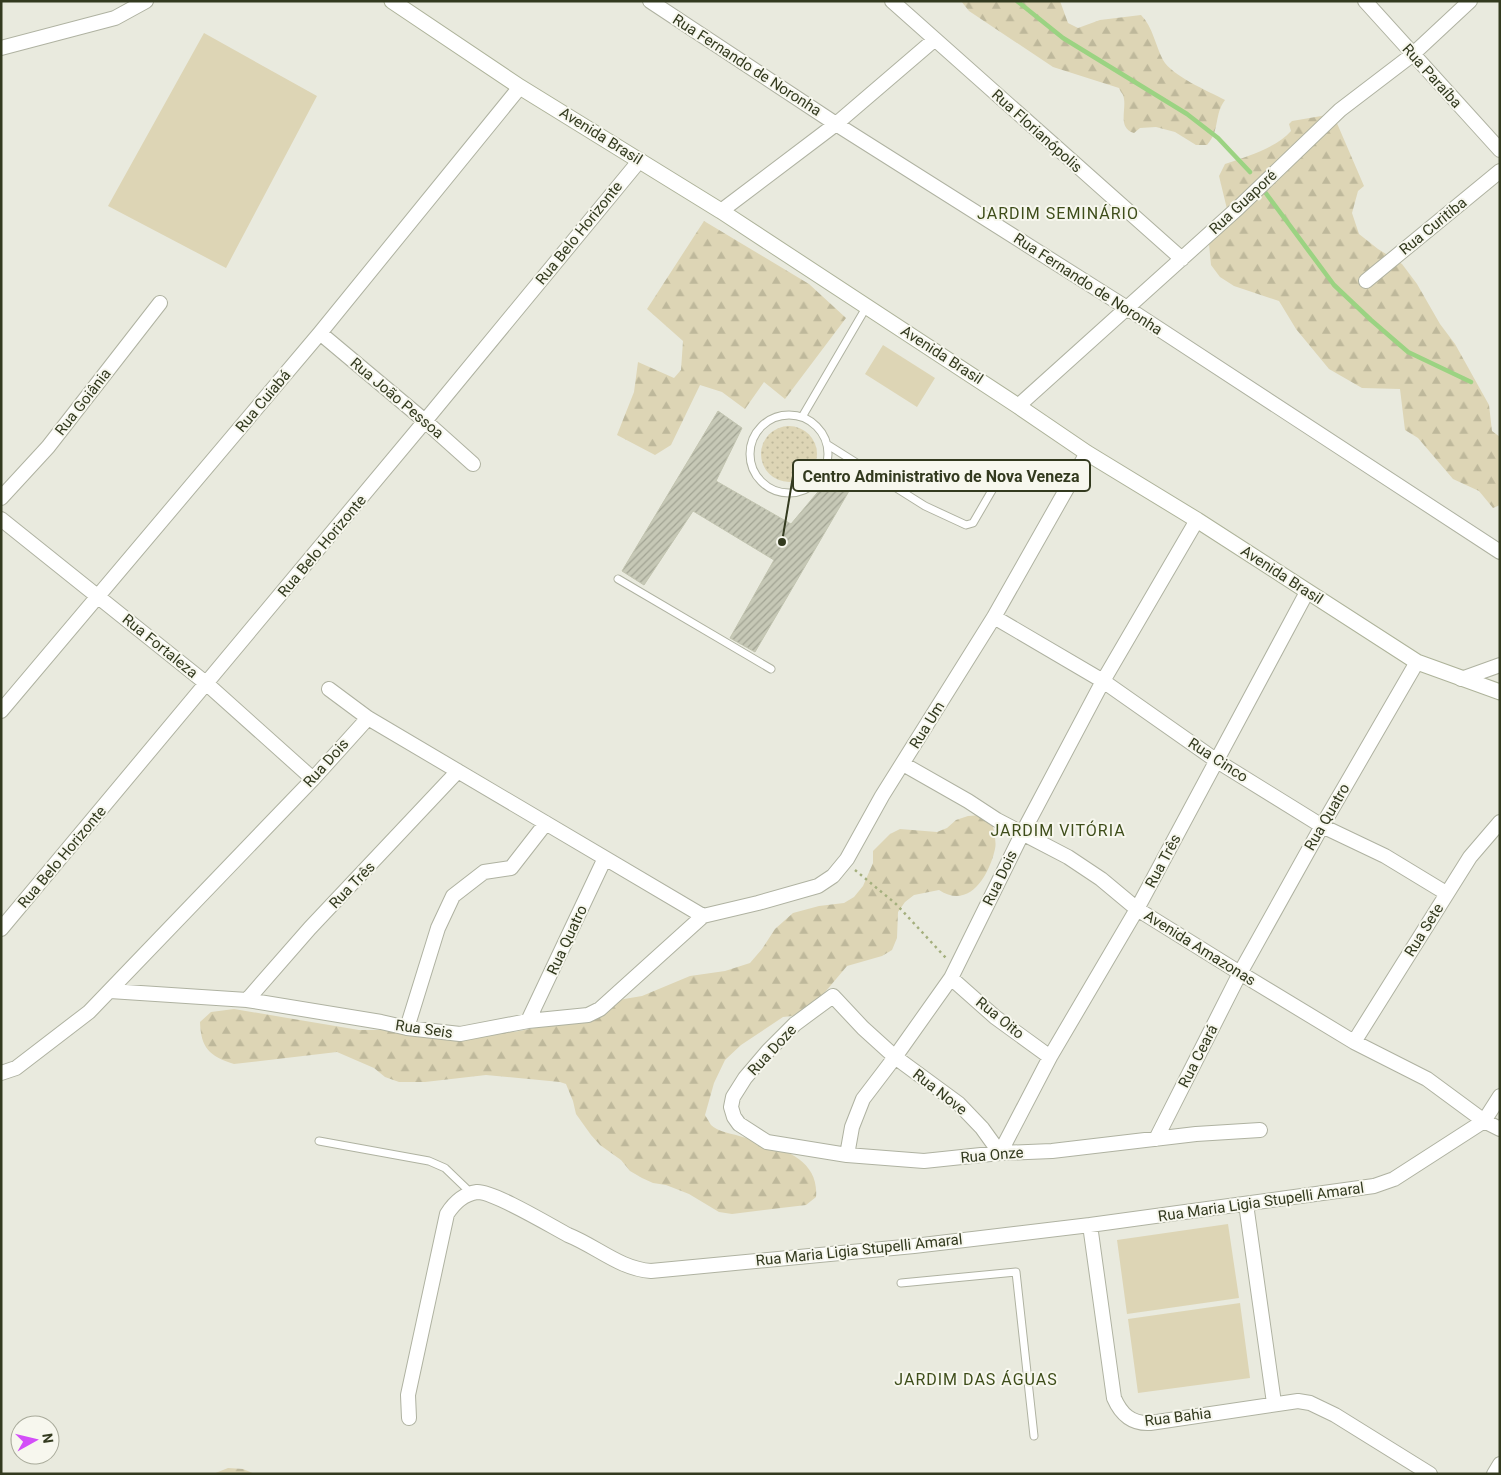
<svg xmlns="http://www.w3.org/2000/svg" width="1501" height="1475" font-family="Roboto,sans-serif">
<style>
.grass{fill:url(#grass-dots)}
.forest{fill:url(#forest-firs)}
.pitch{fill:#ddd5b5}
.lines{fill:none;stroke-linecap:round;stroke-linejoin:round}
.stream{stroke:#9bd382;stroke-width:4.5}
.building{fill:url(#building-hatch);stroke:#c2c4b0}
.lane-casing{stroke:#afb2a1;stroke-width:9}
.street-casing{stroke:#afb2a1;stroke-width:16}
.secondary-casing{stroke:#aeb39a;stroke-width:17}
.path{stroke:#a4af7d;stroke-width:2.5;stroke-dasharray:2.5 4;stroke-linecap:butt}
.lane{stroke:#fff;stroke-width:7}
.street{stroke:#fff;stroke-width:14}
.secondary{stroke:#fff;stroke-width:15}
.labels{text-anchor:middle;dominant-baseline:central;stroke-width:4;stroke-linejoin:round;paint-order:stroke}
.street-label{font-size:15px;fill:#333a1f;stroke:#f7f7ee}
.neighbourhood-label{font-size:16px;letter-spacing:1px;fill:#3e4d1a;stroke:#f7f7ee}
.leader{fill:none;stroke:#333a1f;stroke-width:2}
.callout-dot{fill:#333a1f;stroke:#f7f7ee;stroke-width:2}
.callout{fill:#f7f7ee;stroke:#333a1f;stroke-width:2}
.callout-label{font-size:16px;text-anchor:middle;font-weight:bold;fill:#333a1f}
</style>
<defs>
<pattern id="grass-dots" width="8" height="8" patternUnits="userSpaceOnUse" patternTransform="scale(1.25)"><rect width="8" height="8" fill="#ddd5b5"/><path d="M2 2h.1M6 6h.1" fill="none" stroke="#beb89b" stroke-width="1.8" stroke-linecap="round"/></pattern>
<pattern id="forest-firs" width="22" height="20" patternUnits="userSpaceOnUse" patternTransform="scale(1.25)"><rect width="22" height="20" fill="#ddd5b5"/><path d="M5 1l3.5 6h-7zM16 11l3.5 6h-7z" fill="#beb89b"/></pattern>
<pattern id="building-hatch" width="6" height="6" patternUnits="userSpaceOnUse" patternTransform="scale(1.25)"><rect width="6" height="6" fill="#c6c8b6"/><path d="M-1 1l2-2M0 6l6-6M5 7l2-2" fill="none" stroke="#a1a393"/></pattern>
</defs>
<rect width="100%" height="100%" fill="#e9eade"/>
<path class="grass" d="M761 454a28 28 0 1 1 56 0a28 28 0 1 1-56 0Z"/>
<path class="forest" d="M961,1H1060L1068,23L1078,28L1100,20L1141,15C1153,27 1155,45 1163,60C1172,76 1208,91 1225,100C1214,114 1220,131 1207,145H1196L1175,132L1156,127L1140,128L1134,133C1116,127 1128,108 1123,95C1122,93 1120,91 1119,88L1053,67L969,11Z
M1333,114L1364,186L1358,191L1352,213L1359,234L1378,249L1402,264L1417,284L1440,324L1455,344L1489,405L1492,431L1500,437V505L1493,508L1479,491L1453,479L1418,438L1405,430L1400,389L1362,388L1329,369L1296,329L1279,301L1234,286L1220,277L1211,265L1209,244L1223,224L1227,209L1219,176L1225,164C1246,157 1276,148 1291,131L1289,124L1292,121Z
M704,221L809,284L846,318L785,399L764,382L745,409L722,392L700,385L671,445L655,455L617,435L634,392L638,362L674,378L681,370L683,341L647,309Z
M982,815L992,821C993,830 997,841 995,849C989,876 969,910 939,890L914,895L905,902L898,912L897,938L892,950L882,956L847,966L815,1004L792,1016L783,1017L741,1045L725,1060L714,1083L705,1115C707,1118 709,1122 711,1125C717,1131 728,1133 736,1135C768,1145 820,1153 816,1197L806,1205L732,1214L719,1212L689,1194L666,1185L653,1183L642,1178L630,1171L621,1160L600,1145L591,1135L576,1114L573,1101L566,1084L560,1082L486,1075L425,1082H399L385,1077L374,1068L337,1052L234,1064C209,1056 201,1048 200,1022L211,1012L234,1009L359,1030H390L418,1026L446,1025L514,1032L550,1025L624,999L642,996L690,976L725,971L750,963L762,949L775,929L793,913L819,906L844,903L854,897L863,886L873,863V851L890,834L900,829L937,832L947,828L956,820L968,816Z
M228,1468L243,1469L255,1474H213Z"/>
<path class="pitch" d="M204,33L317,96L226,268L108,206Z
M883,345L935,378L917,407L865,374Z
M1228,1224L1239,1298L1127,1314L1117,1240Z
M1240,1303L1250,1378L1138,1393L1128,1319Z"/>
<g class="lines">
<path class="stream" d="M1017,1L1063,38L1187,114L1218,138L1250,172
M1265,192L1334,285L1371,320L1408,352L1471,382"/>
</g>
<path class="building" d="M718,411L742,428L716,481L791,524L827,481L849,491L755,652L730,638L774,560L693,511L644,585L622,571Z"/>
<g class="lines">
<g class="lane-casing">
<path id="lane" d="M750 454a39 39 0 1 1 78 0a39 39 0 1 1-78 0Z
M802,417L867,306
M828,445L925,506L966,525L973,523L998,480
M618,579L771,669
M319,1141L429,1161L445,1168L471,1193
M901,1283L1016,1272L1034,1436"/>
</g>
<g class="street-casing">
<path id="street" d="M650,1L836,124L1127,308L1500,552
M892,1L1182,259
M1365,1L1500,150
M1,48L115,18L146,1
M721,211L836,124L934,40
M1366,281L1500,171
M320,333L425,421L473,464
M1018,406L1238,208L1340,110L1412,55L1470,1
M1,498L48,447L160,303
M1,519L207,684L313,779
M994,617L1103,681L1217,761L1322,826L1385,856L1446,893
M1461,679L1500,665
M329,689L368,718L703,916
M1,711L320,333L520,87
M903,764L968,801L997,820L1068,857L1101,879L1137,909L1240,973L1354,1042L1427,1079L1484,1121L1500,1129
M1,929L425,421L640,160
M951,978L995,1017L1050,1057
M110,991L247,1000L381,1022L407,1028L460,1034L528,1021L588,1015L600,1009L703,916L758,903L818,886L833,876L847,859L882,796L994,617L1087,453
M247,1000L310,928L458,771
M528,1021L605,858
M407,1028L438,928L453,896L484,872L511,868L546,823
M1354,1042L1470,857L1500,822
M1,1073L16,1068L89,1012L313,779L368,718
M1260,1130L1196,1134L1052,1151L1000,1153L924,1161L847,1155L767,1142L739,1124L734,1117L731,1107L733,1097L745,1078L768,1051L795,1024L833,996L863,1028L895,1057L959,1104L982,1128L1000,1153L1050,1057L1137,909L1307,592
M1156,1139L1240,973L1322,826L1417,662
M847,1155L852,1127L863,1099L895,1057L951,978L1023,832L1103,681L1197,520
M1246,1204L1274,1403
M1090,1225L1114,1398C1121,1414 1131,1424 1150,1423L1298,1401L1310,1403L1335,1415L1430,1474
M409,1418L408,1395L447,1214C454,1203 463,1194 477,1192C493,1191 551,1226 568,1235C596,1246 620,1269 651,1271L914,1246L1090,1225L1374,1186L1394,1179L1484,1121L1500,1096
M1494,1474L1500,1464"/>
</g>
<g class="secondary-casing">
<path id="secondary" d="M392,1L520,87L721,211L1018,406L1087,453L1197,520L1417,662L1500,692"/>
</g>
<path class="path" d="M855,870L896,904L946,958"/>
<use href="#lane" class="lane"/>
<use href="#street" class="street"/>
<use href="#secondary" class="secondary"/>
</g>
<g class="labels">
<g class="street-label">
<text transform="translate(747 65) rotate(33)">Rua Fernando de Noronha</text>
<text transform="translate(1432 76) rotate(48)">Rua Paraíba</text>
<text transform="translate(1037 131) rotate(42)">Rua Florianópolis</text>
<text transform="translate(601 136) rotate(32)">Avenida Brasil</text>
<text transform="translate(1243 202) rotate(-43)">Rua Guaporé</text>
<text transform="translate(1433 226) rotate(-39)">Rua Curitiba</text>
<text transform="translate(579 233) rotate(-51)">Rua Belo Horizonte</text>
<text transform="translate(1088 284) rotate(33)">Rua Fernando de Noronha</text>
<text transform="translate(942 355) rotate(33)">Avenida Brasil</text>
<text transform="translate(397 398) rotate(40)">Rua João Pessoa</text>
<text transform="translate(263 401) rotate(-50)">Rua Cuiabá</text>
<text transform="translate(83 402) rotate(-52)">Rua Goiânia</text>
<text transform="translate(322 546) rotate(-50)">Rua Belo Horizonte</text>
<text transform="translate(1282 575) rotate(33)">Avenida Brasil</text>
<text transform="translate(160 646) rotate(39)">Rua Fortaleza</text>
<text transform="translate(927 725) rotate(-58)">Rua Um</text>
<text transform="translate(1218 760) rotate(33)">Rua Cinco</text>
<text transform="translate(326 763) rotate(-48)">Rua Dois</text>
<text transform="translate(1327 817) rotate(-60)">Rua Quatro</text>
<text transform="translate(62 857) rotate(-50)">Rua Belo Horizonte</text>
<text transform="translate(1163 861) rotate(-62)">Rua Três</text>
<text transform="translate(1000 878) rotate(-64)">Rua Dois</text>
<text transform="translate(352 885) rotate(-46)">Rua Três</text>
<text transform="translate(1424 930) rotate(-58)">Rua Sete</text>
<text transform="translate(567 940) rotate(-65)">Rua Quatro</text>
<text transform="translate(1200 948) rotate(32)">Avenida Amazonas</text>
<text transform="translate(1000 1018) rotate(39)">Rua Oito</text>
<text transform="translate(424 1029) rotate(8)">Rua Seis</text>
<text transform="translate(772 1050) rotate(-47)">Rua Doze</text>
<text transform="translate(1198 1056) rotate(-63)">Rua Ceará</text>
<text transform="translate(940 1092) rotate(38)">Rua Nove</text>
<text transform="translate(992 1155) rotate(-5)">Rua Onze</text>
<text transform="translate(1261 1202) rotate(-8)">Rua Maria Ligia Stupelli Amaral</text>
<text transform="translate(859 1250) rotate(-6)">Rua Maria Ligia Stupelli Amaral</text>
<text transform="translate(1178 1417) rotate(-7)">Rua Bahia</text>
</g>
<g class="neighbourhood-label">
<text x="1058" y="213">JARDIM SEMINÁRIO</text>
<text x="1058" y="830">JARDIM VITÓRIA</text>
<text x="976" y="1379">JARDIM DAS ÁGUAS</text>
</g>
</g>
<path class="leader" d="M782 542L793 476"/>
<circle class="callout-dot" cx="782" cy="542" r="5"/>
<rect class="callout" x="793" y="460" width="297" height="31" rx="5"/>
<g class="callout-label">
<text x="941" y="482">Centro Administrativo de Nova Veneza</text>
</g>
<rect width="1501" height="1475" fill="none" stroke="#333a1f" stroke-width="5"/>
<g transform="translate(35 1440) rotate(82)"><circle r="24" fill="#f7f7ee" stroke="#a9ab9b"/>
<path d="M0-4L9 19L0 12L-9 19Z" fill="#d34ef8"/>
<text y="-8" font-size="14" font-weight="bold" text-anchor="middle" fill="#333a1f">N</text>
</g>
</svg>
